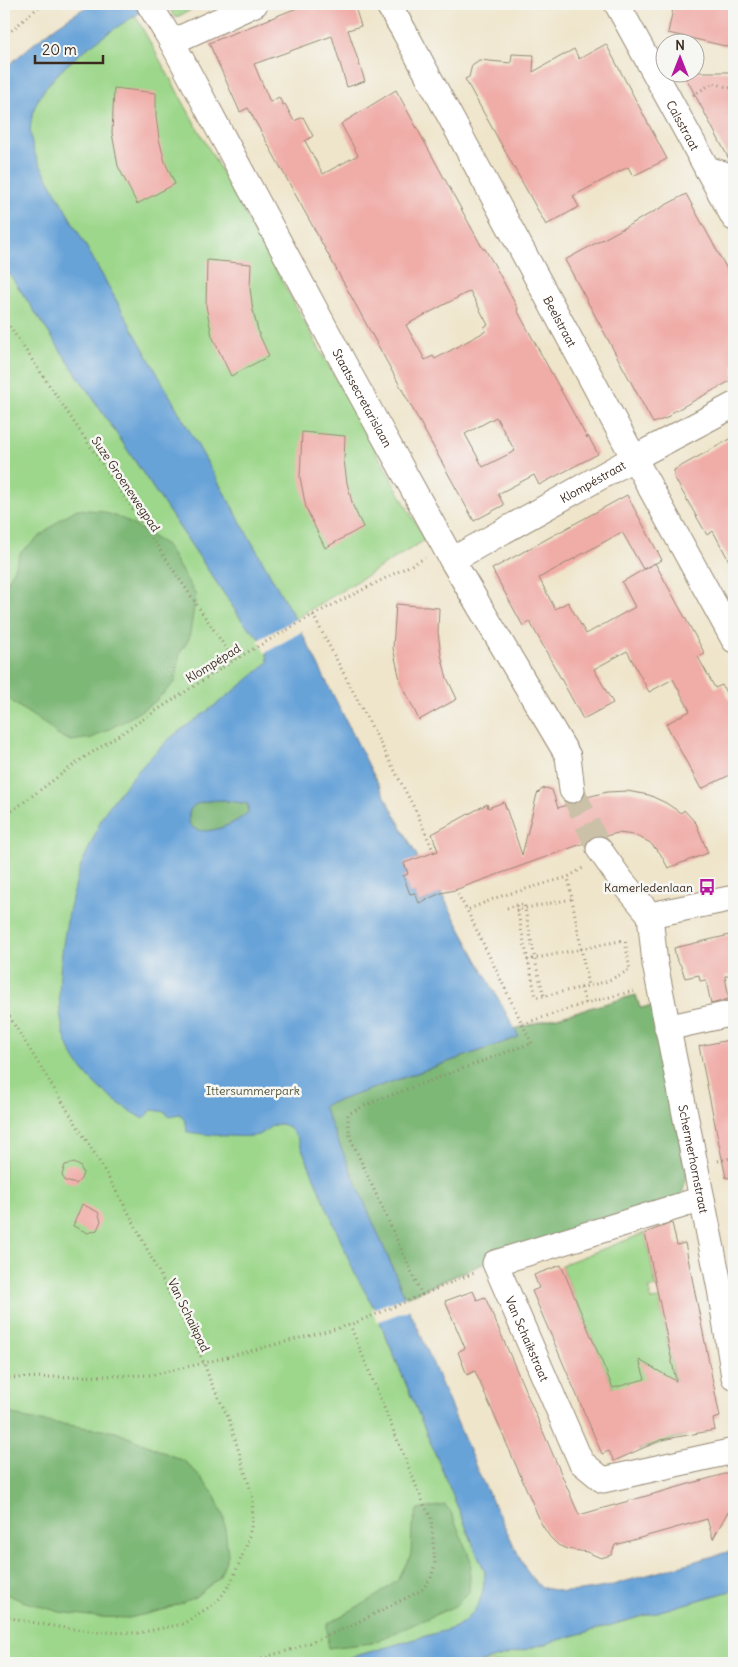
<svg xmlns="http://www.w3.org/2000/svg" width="738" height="1667" font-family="Delius,sans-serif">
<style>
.green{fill:#9dd78b;stroke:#6c8054}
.forest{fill:#7eb877;stroke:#5c714a}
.water{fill:#68a3d8;stroke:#52667b;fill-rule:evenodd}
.pier{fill:#efe5cb}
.building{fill:#f0aca7;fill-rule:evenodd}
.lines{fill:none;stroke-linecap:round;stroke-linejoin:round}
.minor-tunnel{stroke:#cbc0a8;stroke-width:25;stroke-dasharray:25 12;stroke-linecap:butt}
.minor-casing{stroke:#958874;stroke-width:27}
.path{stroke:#958874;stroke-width:3;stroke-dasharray:1 4;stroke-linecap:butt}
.minor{stroke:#fff;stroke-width:25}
.labels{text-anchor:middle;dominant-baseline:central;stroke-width:5;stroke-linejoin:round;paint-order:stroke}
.street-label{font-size:12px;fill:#3b2a1e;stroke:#f6f6f2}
.poi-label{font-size:12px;fill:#3b2a1e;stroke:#f6f6f2;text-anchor:end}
.park-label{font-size:12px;fill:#545539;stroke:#f6f6f2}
</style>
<rect width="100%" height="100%" fill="#f6f6f2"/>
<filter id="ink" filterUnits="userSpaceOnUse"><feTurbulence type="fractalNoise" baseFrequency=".02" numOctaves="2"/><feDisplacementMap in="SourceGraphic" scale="10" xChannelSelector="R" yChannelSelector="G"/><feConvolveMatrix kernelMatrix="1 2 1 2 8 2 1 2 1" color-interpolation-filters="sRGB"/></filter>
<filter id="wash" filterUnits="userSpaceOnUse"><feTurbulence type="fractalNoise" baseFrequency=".0096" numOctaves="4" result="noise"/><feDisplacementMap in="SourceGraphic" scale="20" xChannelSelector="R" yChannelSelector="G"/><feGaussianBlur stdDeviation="1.12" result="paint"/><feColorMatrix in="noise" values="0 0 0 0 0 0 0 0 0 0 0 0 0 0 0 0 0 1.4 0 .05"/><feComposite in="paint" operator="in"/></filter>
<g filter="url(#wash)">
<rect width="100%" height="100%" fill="#efe5cb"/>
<path class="green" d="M167,4H203L175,18Z
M135,15L425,540L295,619L37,159C29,141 27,121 36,103C52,71 104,33 135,15Z
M4,266L243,622L261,639L373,774L418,858L404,864L408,874L403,876L410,894L415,893L419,903L441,893L514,1029L636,995L640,1008L652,1006L494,1259L417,1293L374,1308L485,1572C484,1598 477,1615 454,1628L331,1663H4Z
M645,1233L656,1287L649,1288L651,1300L659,1299L687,1435L639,1450L561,1265Z
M734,1590V1663H478Z"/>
<path class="forest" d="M77,509L101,511L125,520L166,545L196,595L189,639L180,653L175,682L156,701L128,719L92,738L71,741L57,735L49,727L15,704L4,694V591L21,552L62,518Z
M222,800L248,804V812C238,823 203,839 191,826C188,823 189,818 189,814C191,800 211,801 222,800Z
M636,995L640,1008L652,1006L687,1176L682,1195L494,1259L405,1297L323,1106L519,1037L515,1029Z
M4,1411L27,1419L116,1432L184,1461L196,1472L214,1494L224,1518L228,1555L219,1578L195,1597L167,1609L129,1618L97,1617L60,1612L22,1601L4,1593Z
M445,1505L451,1512L471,1561L469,1592L455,1606L372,1643L328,1648L327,1624L378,1595L398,1580L411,1554L412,1526L417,1510Z"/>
<path class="water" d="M92,4H155C120,24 52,66 36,104C28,123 29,141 37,159L295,619L373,774L418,858L404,864L408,874L403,876L410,894L415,893L419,903L441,893L519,1037L323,1106L405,1297L409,1310L418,1328L478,1472L526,1570L537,1584L544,1588L564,1592L581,1591L606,1587L734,1550V1590L478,1663H331L454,1628C477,1615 484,1598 485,1572L374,1308L354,1272L297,1137C292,1131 287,1124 279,1124C270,1125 265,1132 258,1135C247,1139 200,1134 187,1132L186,1123L180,1114L168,1116L166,1112L152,1110L144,1119C114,1102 86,1082 70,1050C47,1004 66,916 80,868C84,857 90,847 94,837C98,828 101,817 107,809C124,785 145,762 167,741C178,731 191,723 203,714C226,697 248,681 268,662C267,643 256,634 243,622L4,266V70C29,46 60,21 92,4ZM222,800L248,804V812C238,823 203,839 191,826C188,823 189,818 189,814C191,800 211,801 222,800Z"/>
<path class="pier" d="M297,618L303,631L265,653L258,640Z
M408,1296L411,1309L377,1322L372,1309Z"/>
<g id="blocks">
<path class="building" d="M307,4H354L361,26L348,30L365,81L347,87L332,36L254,64L270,102L279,97L283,105L285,104L294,121L303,117L313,136L305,141L323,174L358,155L341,124L396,90L483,249H485L495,266L518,309L517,310L587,438L588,436L598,454L539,485L534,475L498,494L504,505L474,521L248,108L240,112L209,43ZM470,291L488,325L484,327L486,331L435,359L433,356L425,360L406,325ZM496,417L515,451L483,467L465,434Z
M674,4H715L734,9V48L668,33Z
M606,44L667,159L633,176L628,167L573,196L579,207L546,225L465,79L469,77L472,65L479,60L511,63L512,54L534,55L533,72L574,49L579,59Z
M683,72H734V162L730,161Z
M114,88L156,93V116L159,139L165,162L175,184L137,204L118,166L112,133Z
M686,194L734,282V379L673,412L667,418L653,423L565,260Z
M207,260L251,264L250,288L253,311L259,334L269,356L231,376L212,336L206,306Z
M302,432L345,436L344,460L347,483L353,506L363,527L325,548L306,508L300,477Z
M734,437V570L713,531L707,535L674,477V470Z
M627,495L662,560L643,569L622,532L539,578L555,609L568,602L586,634L635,607L622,582L655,563L705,654L698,657L715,688L722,685L734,708V773L701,789L666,724L690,711L673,679L649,692L627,651L594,669L613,703L583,719L530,622L523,626L492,569Z
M396,604L439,608L438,632L441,655L447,678L457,699L419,720L400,680L393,648Z
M546,788L552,790L558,808L569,804H574L583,798L607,792L627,791L649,795L666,803L681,813L684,810L696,823L708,853L668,868L660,853L649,842L634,835L618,833L605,836L597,835L591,837L587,842L455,890L441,893L419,903L415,893L410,894L403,876L408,874L404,863L438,851L432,834L487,804L488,808L504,802L522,855L537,794L542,789Z
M734,934V974L725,976L729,999L711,1004L706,980L700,981L699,975L685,978L681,966L676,958L674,948Z
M734,1039V1177L726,1178L699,1046Z
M74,1163L80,1166L83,1173L81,1179L76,1184L65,1181L62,1175L65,1165Z
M82,1204L98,1212L101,1221L97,1230L88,1233L73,1226Z
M672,1223L677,1245L685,1243L720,1417L713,1419L715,1430L661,1440L614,1461L609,1451L602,1454L572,1384L532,1291L539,1288L534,1275L561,1265L613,1388L645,1379L639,1360L676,1381L645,1233Z
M473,1291L477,1300L485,1297L579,1515L728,1473L734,1496V1511L727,1513L713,1539L707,1519L615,1545L611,1555L601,1558L587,1552L567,1549L558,1545L550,1537L542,1525L475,1371L467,1375L458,1352L465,1348L445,1301Z"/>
</g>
</g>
<g filter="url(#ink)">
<use href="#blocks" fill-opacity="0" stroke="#958874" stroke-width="1"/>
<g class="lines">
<path class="minor-tunnel" d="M572,790L599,849"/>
<g class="minor-casing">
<g id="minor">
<path id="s1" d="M149,4L172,42L348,371L452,560L568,756L572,790"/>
<path id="s2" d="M388,4L404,31L634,458L734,640"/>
<path id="s3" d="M617,4L734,218"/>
<path d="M172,42L255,4"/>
<path d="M707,169L734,177"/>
<path id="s4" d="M452,560L634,458L734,405"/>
<path d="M599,849L621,880L650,915"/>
<path id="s5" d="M650,915L655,964L720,1289L734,1377"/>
<path d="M650,915L734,898"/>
<path d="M667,1028L734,1013"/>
<path id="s6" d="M702,1199L495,1263L581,1462L603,1480L734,1451"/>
</g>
</g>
<path class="path" d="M4,10L12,4
M4,37L42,4
M693,95L713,83L734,89
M4,318L234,660
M313,615L418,815L434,853
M4,817L79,761L234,660L313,615L425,558
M455,890L467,910
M572,899L588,986
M516,905L524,904L537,969L544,996L605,982L630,970L625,940
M507,908L516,905L536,997L544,996
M516,910L572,899L568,877
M527,960L625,940
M581,988L586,1003
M4,1008L96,1156L131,1217L204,1363L210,1380L229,1419L253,1498L252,1523L247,1544L231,1583L217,1602L183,1624L138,1633L98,1632L65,1628L18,1620L4,1615
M523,1024L586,1003L638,990
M718,1161L734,1157
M422,1295L350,1137L348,1123V1114L370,1103L523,1046L532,1044L467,910L498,897L568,877L583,868
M4,1378L151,1375L204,1363L350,1325L474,1273
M242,1663L294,1649L346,1628L422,1590L431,1578L435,1564L431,1517L425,1507L350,1325"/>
<use href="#minor" class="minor"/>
</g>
</g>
<defs>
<g id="bus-bare" transform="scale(1.35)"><path d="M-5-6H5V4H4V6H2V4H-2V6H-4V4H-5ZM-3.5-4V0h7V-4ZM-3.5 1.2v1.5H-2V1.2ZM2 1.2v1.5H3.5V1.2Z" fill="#b5179e" stroke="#f6f6f2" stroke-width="2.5" paint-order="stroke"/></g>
</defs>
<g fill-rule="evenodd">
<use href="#bus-bare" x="707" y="887"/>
</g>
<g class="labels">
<g class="street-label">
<text stroke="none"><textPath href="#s3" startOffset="138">Calsstraat</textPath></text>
<text stroke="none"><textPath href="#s2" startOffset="361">Beelstraat</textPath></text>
<text stroke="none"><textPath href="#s1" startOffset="448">Staatssecretarislaan</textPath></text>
<text stroke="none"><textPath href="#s4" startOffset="161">Klompéstraat</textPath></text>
<text transform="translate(126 484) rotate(56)">Suze Groenewegpad</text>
<text transform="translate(213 663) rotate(-32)">Klompépad</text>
<text stroke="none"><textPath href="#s5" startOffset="248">Schermerhornstraat</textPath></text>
<text transform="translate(189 1315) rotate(64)">Van Schaikpad</text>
<text stroke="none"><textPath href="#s6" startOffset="299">Van Schaikstraat</textPath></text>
</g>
<g class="poi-label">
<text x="693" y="887">Kamerledenlaan</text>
</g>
<g class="park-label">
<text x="253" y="1090">Ittersummerpark</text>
</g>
</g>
<rect width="738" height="1667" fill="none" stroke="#f6f6f2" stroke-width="20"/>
<g transform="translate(680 58)"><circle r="24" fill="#f6f6f2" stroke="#aba49d"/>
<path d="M0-4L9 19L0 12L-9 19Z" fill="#b5179e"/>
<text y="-8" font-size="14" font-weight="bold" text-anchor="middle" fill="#3b2a1e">N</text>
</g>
<path d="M35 55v8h68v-8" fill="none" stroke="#3b2a1e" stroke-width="2.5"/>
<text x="42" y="55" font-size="15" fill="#3b2a1e" stroke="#f6f6f2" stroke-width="4" paint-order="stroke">20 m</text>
</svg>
